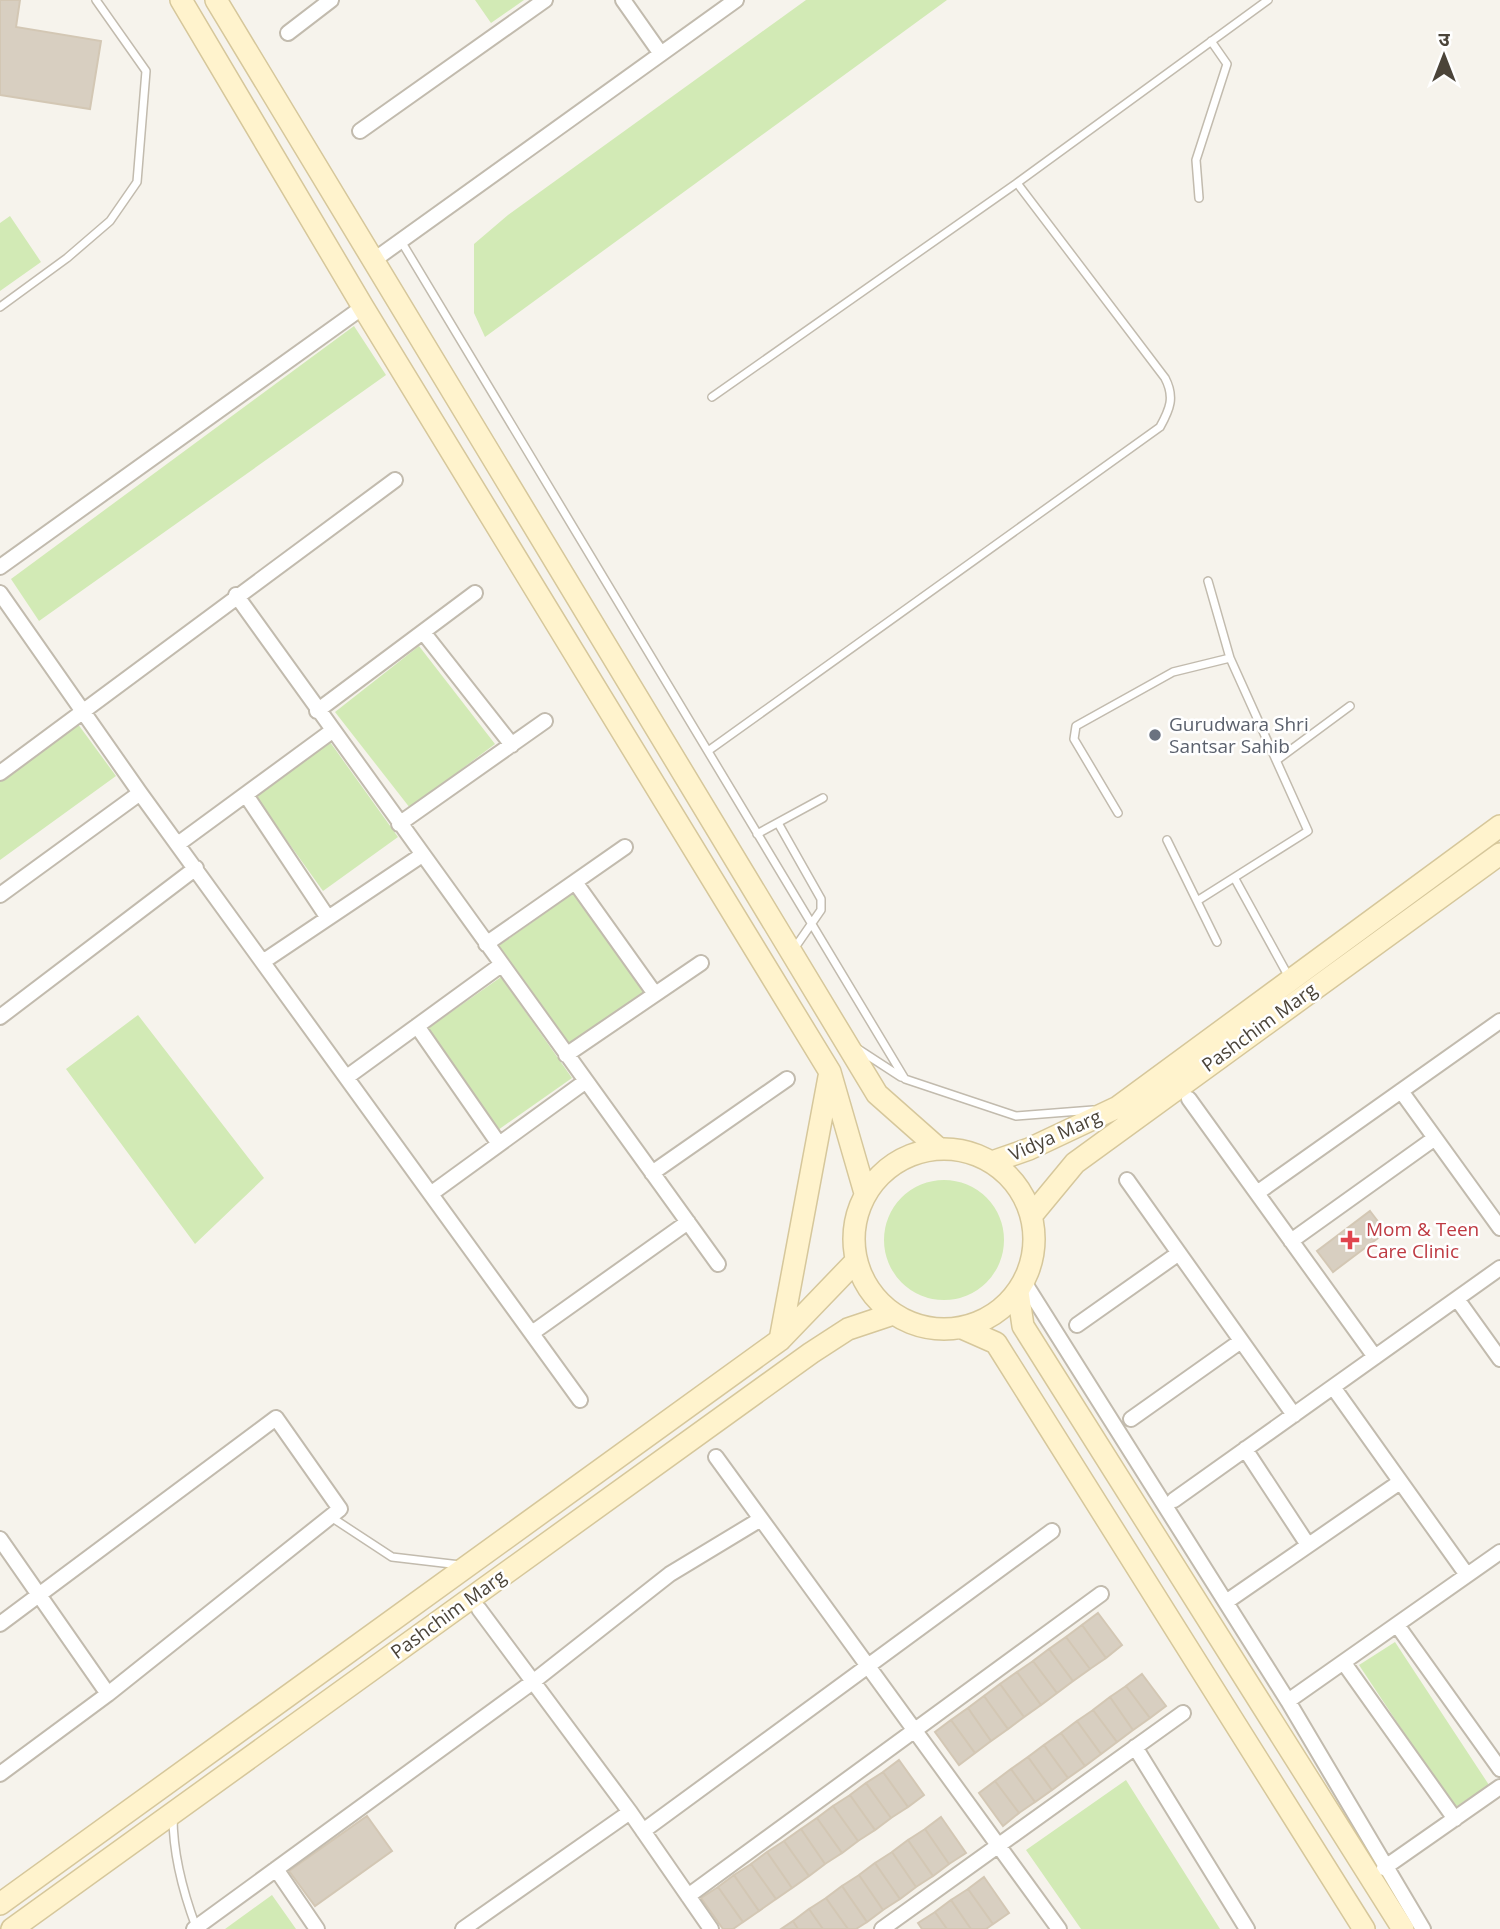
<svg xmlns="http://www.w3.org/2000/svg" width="1500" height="1929" font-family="'Open Sans','Noto Sans Devanagari',sans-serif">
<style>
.green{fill:#d2eab5}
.building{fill:#d8cfc1;stroke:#d3c7b4;stroke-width:2}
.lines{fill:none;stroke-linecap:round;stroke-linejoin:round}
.lane-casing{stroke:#c2bbae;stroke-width:10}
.street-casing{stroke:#c2bbae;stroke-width:18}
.secondary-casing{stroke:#d6c79b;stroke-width:24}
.lane{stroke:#fff;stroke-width:7}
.street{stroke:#fff;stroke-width:14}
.secondary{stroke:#fff3cd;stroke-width:21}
.worship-dot{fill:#6b7280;stroke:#fff;stroke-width:2.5}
.health-dot{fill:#e0444e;stroke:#fff;stroke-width:2.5}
.labels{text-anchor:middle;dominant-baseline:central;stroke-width:5;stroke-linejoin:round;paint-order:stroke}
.worship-label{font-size:19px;fill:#5b616d;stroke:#fff;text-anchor:start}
.street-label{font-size:19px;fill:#4b4439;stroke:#fff}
.health-label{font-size:19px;fill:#be3a42;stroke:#fff;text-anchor:start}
</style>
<rect width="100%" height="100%" fill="#f6f3ec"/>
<path class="green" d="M475,0H524L491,23Z
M806,0H947L485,337L474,313V244L508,215Z
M10,216L41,262L0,291V223Z
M354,326L386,375L39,621L11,579Z
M419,646L495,744L410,808L335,712Z
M72,716L116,776L0,860V768Z
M330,742L398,837L323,891L255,796Z
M575,892L646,991L568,1046L497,947Z
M501,977L572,1078L498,1130L427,1029Z
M138,1015L264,1178L195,1244L66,1069Z
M884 1240a60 60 0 1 1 120 0a60 60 0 1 1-120 0Z
M1395,1642L1489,1785L1454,1808L1359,1665Z
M1126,1780L1220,1929H1081L1026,1850Z
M272,1895L296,1929H225Z"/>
<path class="building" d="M0,0H20L16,27L101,41L90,109L0,95Z
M1370,1211L1386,1232L1333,1272L1317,1251Z
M1098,1613L1122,1645L1106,1658L1082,1625Z
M1082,1625L1106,1658L1090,1669L1066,1637Z
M1066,1637L1090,1669L1073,1681L1049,1649Z
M1049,1649L1073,1681L1057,1693L1033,1661Z
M1033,1661L1057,1693L1041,1705L1017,1672Z
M1017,1672L1041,1705L1024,1717L1000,1684Z
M1142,1674L1166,1706L1150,1718L1126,1686Z
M1000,1684L1024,1717L1008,1729L984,1696Z
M1126,1686L1150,1718L1133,1730L1110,1697Z
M984,1696L1008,1729L991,1741L968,1708Z
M1110,1697L1133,1730L1117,1742L1093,1710Z
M968,1708L991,1741L975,1753L951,1720Z
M1093,1710L1117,1742L1101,1754L1077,1721Z
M951,1720L975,1753L959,1765L935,1732Z
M1077,1721L1101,1754L1085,1766L1061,1733Z
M1061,1733L1085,1766L1068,1778L1044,1745Z
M1044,1745L1068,1778L1052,1790L1028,1757Z
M1028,1757L1052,1790L1035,1802L1011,1769Z
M899,1760L924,1795L908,1807L883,1772Z
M1011,1769L1035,1802L1019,1813L995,1781Z
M883,1772L908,1807L891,1818L866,1783Z
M995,1781L1019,1813L1003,1826L979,1793Z
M866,1783L891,1818L875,1830L850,1795Z
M850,1795L875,1830L858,1841L833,1806Z
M833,1806L858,1841L842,1853L817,1818Z
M367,1816L392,1851L315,1906L289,1871Z
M941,1817L966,1853L949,1864L925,1829Z
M817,1818L842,1853L825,1864L801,1829Z
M801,1829L825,1864L809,1876L784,1841Z
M925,1829L949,1864L933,1876L908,1840Z
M908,1840L933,1876L916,1887L892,1852Z
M784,1841L809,1876L792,1888L767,1852Z
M767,1852L792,1888L776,1899L751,1864Z
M892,1852L916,1887L900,1899L875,1863Z
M875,1863L900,1899L883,1910L859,1875Z
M751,1864L776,1899L759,1911L734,1875Z
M734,1875L759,1911L743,1922L718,1887Z
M859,1875L883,1910L867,1922L842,1886Z
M984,1877L1009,1913L993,1924L968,1889Z
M842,1886L867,1922L856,1929H848L826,1898Z
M718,1887L743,1922L733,1929H723L701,1898Z
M968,1889L993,1924L986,1929H971L951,1900Z
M826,1898L848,1929H823L809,1909Z
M951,1900L971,1929H947L935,1912Z
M809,1909L823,1929H798L793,1921Z
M935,1912L947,1929H922L918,1923Z
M793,1921L798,1929H781Z"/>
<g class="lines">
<g class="lane-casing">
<path id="lane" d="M1199,198L1196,160L1227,64L1211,41
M401,241L905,1079L1016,1116L1093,1110
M0,307L67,258L110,221L137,182L146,71L96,0
M712,397L1017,183
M708,751L1160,427C1170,409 1175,397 1165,378L1017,183L1268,0
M1277,760L1350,706
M1118,813L1074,739L1076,726L1173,672L1230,658
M778,823L821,899V910L794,949
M757,834L823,798
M1167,840L1217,942
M1235,879L1290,979
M1197,901L1308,831L1230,658L1208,581
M858,1049L901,1077
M331,1517L392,1557L460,1565
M173,1817C173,1856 183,1892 196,1927"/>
</g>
<g class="street-casing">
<path id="street" d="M623,0L661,54
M288,33L331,0
M360,131L545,0
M374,260L736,0
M0,567L363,307
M0,593L140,793L580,1400
M236,595L718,1264
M423,632L512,745
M317,711L475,593
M0,773L395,480
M246,795L328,918
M399,824L545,721
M178,844L332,731
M575,882L655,994
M0,895L140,793
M486,944L625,847
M264,961L422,855
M0,1017L196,868
M417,1026L499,1144
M566,1055L701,963
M347,1077L501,965
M1401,1091L1500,1228
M1189,1099L1375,1357
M652,1173L787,1079
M1127,1180L1294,1415
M432,1193L586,1081
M1257,1193L1500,1021
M1291,1241L1435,1138
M1024,1282L1288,1701L1423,1929
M1457,1299L1500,1359
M1077,1325L1179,1253
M532,1333L688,1222
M1333,1387L1467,1575
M1131,1419L1241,1341
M1245,1449L1308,1545
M716,1457L1059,1929
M1174,1500L1500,1268
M0,1539L108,1694
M1226,1602L1400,1482
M479,1609L630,1812L711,1929
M0,1624L276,1418L340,1509L108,1694L0,1774
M1397,1625L1500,1769
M1344,1663L1455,1819
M1288,1701L1500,1552
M1135,1747L1247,1929
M643,1831L1052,1531
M1384,1868L1500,1787
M276,1869L317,1929
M688,1896L1101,1594
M194,1929L534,1681L670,1574L761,1519
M463,1929L630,1812
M882,1929L1183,1713"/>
</g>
<g class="secondary-casing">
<path id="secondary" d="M181,0L363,307L830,1072L865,1193
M216,0L877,1094L938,1148
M854 1239a90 90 0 1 1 180 0a90 90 0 1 1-180 0Z
M992,1162L1029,1149L1118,1107L1500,826
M1032,1215L1075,1163L1500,854
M1018,1292L1023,1326L1403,1929
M962,1328L996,1343L1364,1929
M780,1340L829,1077
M0,1904L780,1340L856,1261
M12,1929L811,1353L848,1329L893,1314"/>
</g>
<use href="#lane" class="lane"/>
<use href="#street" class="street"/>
<use href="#secondary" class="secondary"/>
</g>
<circle class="worship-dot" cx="1155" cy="735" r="7"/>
<path class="health-dot" d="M1346.5 1229.5h7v7h7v7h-7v7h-7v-7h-7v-7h7z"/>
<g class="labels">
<g class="worship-label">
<text x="1169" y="724">Gurudwara Shri<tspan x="1169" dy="22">Santsar Sahib</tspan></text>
</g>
<g class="street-label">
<text transform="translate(1259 1027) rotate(-36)">Pashchim Marg</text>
<text transform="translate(1055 1135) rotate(-24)">Vidya Marg</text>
<text transform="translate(448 1614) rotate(-36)">Pashchim Marg</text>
</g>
<g class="health-label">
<text x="1366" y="1229">Mom &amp; Teen<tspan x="1366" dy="22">Care Clinic</tspan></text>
</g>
</g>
<g transform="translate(1444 56)" stroke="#ffffff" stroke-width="5" paint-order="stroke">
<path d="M0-5L12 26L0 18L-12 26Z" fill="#4b4439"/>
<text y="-10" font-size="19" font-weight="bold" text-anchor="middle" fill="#4b4439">उ</text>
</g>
</svg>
